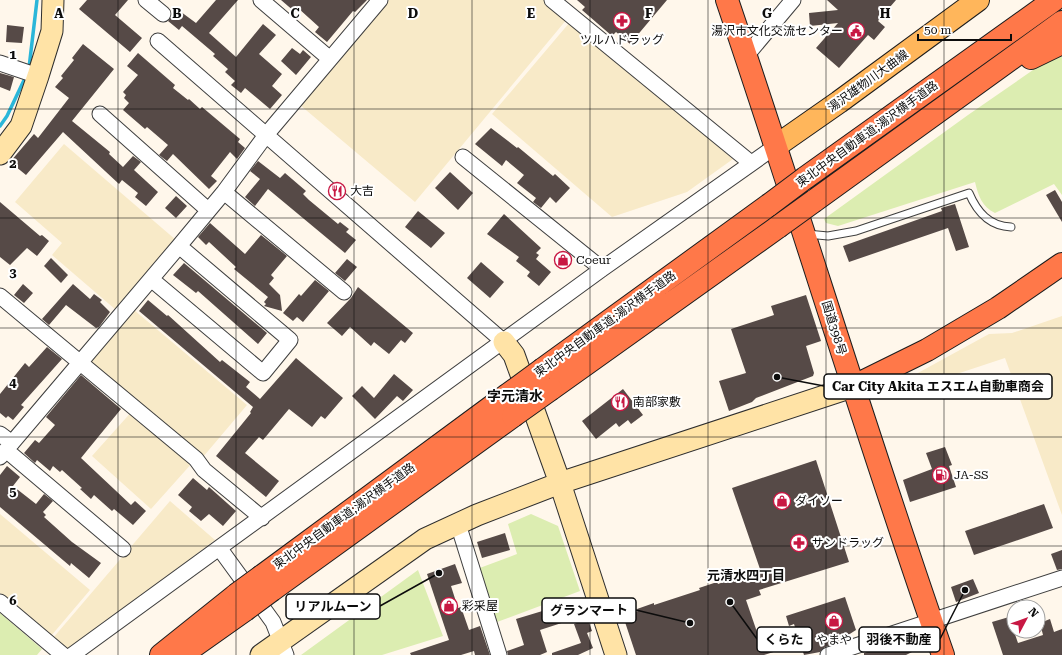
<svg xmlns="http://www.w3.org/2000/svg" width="1062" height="655" font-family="'Roboto Serif','Noto Sans JP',serif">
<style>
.farmland{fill:#f8eac8}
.green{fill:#dcedb1}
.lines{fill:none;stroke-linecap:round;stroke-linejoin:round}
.stream{stroke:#2ab6d9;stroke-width:3.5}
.building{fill:#564a47}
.lane-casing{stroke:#3f3f3f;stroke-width:9}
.street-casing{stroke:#3f3f3f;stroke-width:17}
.secondary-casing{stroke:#2e2e2e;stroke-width:23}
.primary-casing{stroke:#1d1d1d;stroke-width:24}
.highway-casing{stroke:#1d1d1d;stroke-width:24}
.lane{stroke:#fff;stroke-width:7}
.street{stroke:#fff;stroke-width:15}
.secondary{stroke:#ffe3a6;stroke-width:21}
.primary{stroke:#ffb65b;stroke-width:22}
.highway{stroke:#ff7849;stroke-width:22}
.highway-bridge-casing{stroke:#1d1d1d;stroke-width:24;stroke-linecap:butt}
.highway-bridge{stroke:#ff7849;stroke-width:22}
.grid{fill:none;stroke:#0c0c0c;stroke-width:1;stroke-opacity:0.55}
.labels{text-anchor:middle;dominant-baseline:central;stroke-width:4;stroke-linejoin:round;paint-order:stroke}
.poi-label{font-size:12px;fill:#0c0c0c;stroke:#fff;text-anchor:start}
.street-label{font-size:12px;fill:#0c0c0c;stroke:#fff}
.neighbourhood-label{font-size:13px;font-weight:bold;fill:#0c0c0c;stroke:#fff}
.quarter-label{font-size:14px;font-weight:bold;fill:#0c0c0c;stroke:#fff}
.grid-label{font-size:13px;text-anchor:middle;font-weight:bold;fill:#0c0c0c;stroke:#fff;stroke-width:4;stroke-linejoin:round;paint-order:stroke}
.leader{fill:none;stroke:#0c0c0c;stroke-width:1.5}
.callout-dot{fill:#0c0c0c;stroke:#fff;stroke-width:1.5}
.callout{fill:#fff;stroke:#0c0c0c;stroke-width:1.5}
.callout-label{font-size:13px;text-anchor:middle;font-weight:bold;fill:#0c0c0c}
</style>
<rect width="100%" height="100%" fill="#fff7eb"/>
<path class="farmland" d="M389,0H544L567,19L415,202L300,105Z
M570,22L733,159L687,192L612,217L492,114Z
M64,144L176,240L116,310L52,255L62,243L15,202Z
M134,310L247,405L203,457L91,362Z
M1062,316V515L1005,358L890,396L896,385L989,334L1012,333Z
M134,409L193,462L151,509L92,456Z
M170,501L215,540L68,651L53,638Z
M0,514L90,590L51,636L0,593Z"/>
<path class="green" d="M1062,50V195L1054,184L995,213C982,207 978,195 975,182L838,226L826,223L824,219L968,115Z
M531,514L558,526L580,591L497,622L477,569L517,554L508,524Z
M418,570L443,636L382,655H301Z
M0,613L42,649L37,655H0Z"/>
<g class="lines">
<path class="stream" d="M29,68L37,0
M0,126L7,116L26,76"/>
</g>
<path class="building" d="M87,0H128L115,15L142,38L130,52L79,9Z
M216,0H238L209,33L236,57L263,24L276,35L259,54L282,74L272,86L282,95L270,109L245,88L241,93L231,85L235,81L225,72L228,69L213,56L215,54L182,26L179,30L168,21L177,9L196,23Z
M281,0H367L355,12L353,11L327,42L315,32L319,27L298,8L295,12Z
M577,0H667L630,44L616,32L612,36L582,10L585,7Z
M827,0H896L878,21L885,27L874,40L868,35L839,68L816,48L838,23L810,26L809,13L838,10Z
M7,25L24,27L22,43L6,42Z
M83,44L114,69L72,121L110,152L109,154L123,167L133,156L141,162L134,170L158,192L146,206L135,197L138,193L122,180L119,184L63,132L26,175L10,162L34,134L38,138L69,98L55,87L63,78L61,76L74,60L72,58Z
M292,48L300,54L303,50L311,57L296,75L281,61Z
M138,53L175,85L173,88L188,100L189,99L200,109L202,107L240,139L238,142L245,148L237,159L230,152L211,176L217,181L209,189L173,154L167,161L159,155L168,145L147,127L145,129L123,110L129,103L124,98L126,95L123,92L138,75L127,66Z
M0,73L14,77L10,91L0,87Z
M491,128L517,148L518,147L553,176L555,174L570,188L556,203L550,197L541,208L533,202L536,198L517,183L524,175L506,160L502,166L475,144Z
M258,161L280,178L285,173L306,191L303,194L309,200L338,224L340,222L349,229L346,232L356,240L345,253L268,189L255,206L245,197L260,179L250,171Z
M450,172L473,193L458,210L435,188Z
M1055,190L1062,202V222L1046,195Z
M176,196L187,206L176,218L165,208Z
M0,202L40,236L42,235L49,241L37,256L27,248L10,265L0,257Z
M955,204L969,247L956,251L948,228L849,262L843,246L942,211L941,208Z
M418,211L445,233L431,248L405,227Z
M504,214L541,248L536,253L539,255L536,259L551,272L539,286L527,276L530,272L516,261L519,257L487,234Z
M210,223L245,254L261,235L287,256L271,275L274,278L269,284L280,295L282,311L264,306L266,304L264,302L268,297L234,269L236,267L209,242L206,245L198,237Z
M51,258L68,275L61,283L44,266Z
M347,259L357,267L345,281L335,273Z
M481,262L504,282L490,298L467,278Z
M184,263L267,333L258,344L198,291L196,293L173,275Z
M315,280L329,291L303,322L297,317L293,321L283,313L299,294L301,296Z
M23,284L33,293L24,303L14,295Z
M73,284L90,299L94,294L102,300L100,302L110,312L99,327L96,328L66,305L49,325L42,319Z
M358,287L413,333L405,343L401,340L389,354L374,342L371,346L350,327L342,336L327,323L351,298Z
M806,295L821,341L806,346L814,373L813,376L756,398L752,402L729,411L719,381L746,373L731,329L774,315L771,306Z
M148,300L167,316L168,315L220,362L222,360L250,382L246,387L260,399L296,358L343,398L325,419L321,416L312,427L289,409L263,440L259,437L245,453L279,481L266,497L216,456L251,413L250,412L253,407L139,311Z
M47,347L62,359L21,405L24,407L13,420L8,416L6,418L0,413V394L25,363L29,367Z
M394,374L413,390L403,401L397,396L375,419L352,396L362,386L374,398Z
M81,375L121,409L81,458L131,505L135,501L146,511L133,525L114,509L112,511L94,495L91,499L80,489L82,488L62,470L60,472L53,466L50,471L37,460L35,463L24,453L35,440L39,443L55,425L46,417Z
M623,389L643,415L631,424L628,420L619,427L616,423L596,439L582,421Z
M945,447L952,465L949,466L956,487L910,502L903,480L932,469L926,453Z
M816,460L849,562L759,590L761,595L746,600L757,632L763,630L765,636L774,633L780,650L764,655H636L623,616L638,611L637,609L654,603V605L700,590L699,588L717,582L718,584L760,569L732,488Z
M7,466L20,477L13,486L36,504L44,494L53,501L43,512L46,515L44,517L72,542L101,563L89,578L71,563L70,566L0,507V475Z
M193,478L207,490L209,487L236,511L223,526L209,514L201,521L189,511L192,507L178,495Z
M1044,504L1053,528L974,555L965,531Z
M505,533L510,550L482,558L477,542Z
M1062,550V569L1057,570L1051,554Z
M455,564L462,583L451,586L458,608L461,607L469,630L480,626L490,655H475L474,651L461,655H411L410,653L449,640L427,574Z
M973,579L979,593L956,602L951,587Z
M845,597L856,630L834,644L825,647L820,652L804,655L794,624L789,626L786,616Z
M574,598L580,617L540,630L547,652L540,655H508L507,651L524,645L516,619L549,609V606Z
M1009,617L1018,643L1043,635L1040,623L1050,619L1054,632L1062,629V655H1003L992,622Z
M588,619L592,631L587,633L593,648L578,655H552V653L581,643L574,624Z
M913,637L918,649L906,655H864V653Z"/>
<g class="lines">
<g class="lane-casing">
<path id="lane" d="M807,234L828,236L856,231L969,193C977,212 989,226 1011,227"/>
</g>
<g class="street-casing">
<path id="street" d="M146,0L163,14
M261,0L330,59
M552,0L751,163
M158,41L504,342
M746,56L793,0
M0,63L38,76
M100,114L208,210
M463,157L602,269
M224,192L344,292
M151,279L263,373L290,340L179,246
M0,296L196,459L204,470L262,518
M0,434L12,443
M6,450L123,549
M0,457L179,246L224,192L266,135L380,0
M458,524L499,655
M220,549L273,622L286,655
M0,602L63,655
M72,655L602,269L776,146
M828,655L1062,578"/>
</g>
<g class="secondary-casing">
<path id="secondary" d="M0,154L21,126L38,76L52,31L53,0
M504,342L514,355L560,483L616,655
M261,655L425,539L477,515L560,483L852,387"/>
</g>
<g class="primary-casing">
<path id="primary" d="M776,146L839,102L978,0"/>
</g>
<g class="highway-casing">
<path id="highway" d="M727,0C801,218 867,438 943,655
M1031,58L1062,43
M805,178L1054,0
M814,201L1062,22
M543,369L769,205
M852,387L927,350L998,308L1062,264
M551,389L778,227
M262,576L506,396
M272,590L513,416
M187,651L245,610
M161,655L236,595"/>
</g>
<use href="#lane" class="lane"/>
<use href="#street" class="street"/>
<use href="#secondary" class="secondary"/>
<use href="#primary" class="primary"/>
<use href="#highway" class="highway"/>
<g class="highway-bridge-casing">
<path id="highway-bridge" d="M769,205L805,178
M778,227L814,201
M506,396L543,369
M513,416L551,389
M236,595L262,576
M245,610L272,590"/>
</g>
<use href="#highway-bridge" class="highway-bridge"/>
</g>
<path class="grid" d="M118,0V655M236,0V655M354,0V655M472,0V655M590,0V655M708,0V655M826,0V655M944,0V655M0,109H1062M0,218H1062M0,328H1062M0,437H1062M0,546H1062"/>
<defs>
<g id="pharmacy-ring" transform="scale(0.9)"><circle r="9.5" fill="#fff" stroke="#c81843" stroke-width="1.5"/><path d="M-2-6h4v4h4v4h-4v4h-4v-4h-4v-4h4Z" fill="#c81843"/></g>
<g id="civic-ring" transform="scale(0.9)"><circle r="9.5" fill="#fff" stroke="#c81843" stroke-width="1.5"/><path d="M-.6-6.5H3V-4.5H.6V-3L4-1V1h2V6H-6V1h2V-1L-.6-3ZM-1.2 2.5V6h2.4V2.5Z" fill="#c81843"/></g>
<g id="restaurant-ring" transform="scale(0.9)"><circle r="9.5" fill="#fff" stroke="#c81843" stroke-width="1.5"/><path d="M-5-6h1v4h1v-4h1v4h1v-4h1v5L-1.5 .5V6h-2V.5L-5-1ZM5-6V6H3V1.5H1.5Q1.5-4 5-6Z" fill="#c81843"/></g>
<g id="shop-ring" transform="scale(0.9)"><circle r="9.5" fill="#fff" stroke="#c81843" stroke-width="1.5"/><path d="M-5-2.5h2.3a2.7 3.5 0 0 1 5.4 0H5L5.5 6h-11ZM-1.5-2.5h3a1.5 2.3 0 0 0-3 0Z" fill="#c81843"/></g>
<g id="fuel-ring" transform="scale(0.9)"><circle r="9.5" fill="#fff" stroke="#c81843" stroke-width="1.5"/><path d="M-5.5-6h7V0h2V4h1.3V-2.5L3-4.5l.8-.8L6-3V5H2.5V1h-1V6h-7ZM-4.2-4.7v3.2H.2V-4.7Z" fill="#c81843"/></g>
</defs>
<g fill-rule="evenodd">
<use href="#pharmacy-ring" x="622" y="21"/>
<use href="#civic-ring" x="856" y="31"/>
<use href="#restaurant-ring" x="337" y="191"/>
<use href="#shop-ring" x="563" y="260"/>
<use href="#restaurant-ring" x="620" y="402"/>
<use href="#fuel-ring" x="941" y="475"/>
<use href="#shop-ring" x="782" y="501"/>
<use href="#pharmacy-ring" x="799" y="543"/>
<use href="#shop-ring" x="449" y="606"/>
<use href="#shop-ring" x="834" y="621"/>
</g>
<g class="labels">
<g class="poi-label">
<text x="843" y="31" text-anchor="end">湯沢市文化交流センター</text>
<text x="622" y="40" text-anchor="middle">ツルハドラッグ</text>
<text x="350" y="191">大吉</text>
<text x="576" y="260">Coeur</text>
<text x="633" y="402">南部家敷</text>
<text x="954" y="475">JA-SS</text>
<text x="795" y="501">ダイソー</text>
<text x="812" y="543">サンドラッグ</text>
<text x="462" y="606">彩采屋</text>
<text x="834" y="640" text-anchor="middle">やまや</text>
</g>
<g class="street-label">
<text transform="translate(868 81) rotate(-36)">湯沢雄物川大曲線</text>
<text transform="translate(867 134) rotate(-36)">東北中央自動車道;湯沢横手道路</text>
<text transform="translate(605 324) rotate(-36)">東北中央自動車道;湯沢横手道路</text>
<text transform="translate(834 328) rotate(73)">国道398号</text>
<text transform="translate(344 516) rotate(-36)">東北中央自動車道;湯沢横手道路</text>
</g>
<g class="neighbourhood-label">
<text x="746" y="575">元清水四丁目</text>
</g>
<g class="quarter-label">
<text x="515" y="396">字元清水</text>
</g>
</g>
<g class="grid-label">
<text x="59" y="18">A</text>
<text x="177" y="18">B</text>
<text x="295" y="18">C</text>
<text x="413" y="18">D</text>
<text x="531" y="18">E</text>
<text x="649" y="18">F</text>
<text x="767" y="18">G</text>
<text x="885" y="18">H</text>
<text x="13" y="59">1</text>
<text x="13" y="168">2</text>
<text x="13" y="277">3</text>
<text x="13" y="387">4</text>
<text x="13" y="496">5</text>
<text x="13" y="605">6</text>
</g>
<path class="leader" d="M777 377L824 386M439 573L380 606M690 623L636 610M730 602L757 639M965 590L940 639"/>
<g class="callout-dot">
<circle cx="777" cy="377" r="4"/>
<circle cx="439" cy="573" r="4"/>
<circle cx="690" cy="623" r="4"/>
<circle cx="730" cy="602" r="4"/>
<circle cx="965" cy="590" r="4"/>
</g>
<g class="callout">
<rect x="824" y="374" width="228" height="25" rx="4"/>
<rect x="286" y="594" width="94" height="25" rx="4"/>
<rect x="542" y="598" width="94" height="25" rx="4"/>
<rect x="757" y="627" width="55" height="25" rx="4"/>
<rect x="859" y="627" width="81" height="25" rx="4"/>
</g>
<g class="callout-label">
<text x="938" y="391">Car City Akita エスエム自動車商会</text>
<text x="333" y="611">リアルムーン</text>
<text x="589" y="615">グランマート</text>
<text x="784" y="644">くらた</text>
<text x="899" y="644">羽後不動産</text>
</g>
<g transform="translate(1026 619) rotate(49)"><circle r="19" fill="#ffffff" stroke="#9e9e9e"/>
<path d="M0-3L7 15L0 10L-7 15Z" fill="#c81843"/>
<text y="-6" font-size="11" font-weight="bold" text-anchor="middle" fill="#0c0c0c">N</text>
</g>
<path d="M918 34v6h93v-6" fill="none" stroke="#0c0c0c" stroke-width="2"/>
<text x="924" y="34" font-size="12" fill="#0c0c0c" stroke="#ffffff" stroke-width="3" paint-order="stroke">50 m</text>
</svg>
